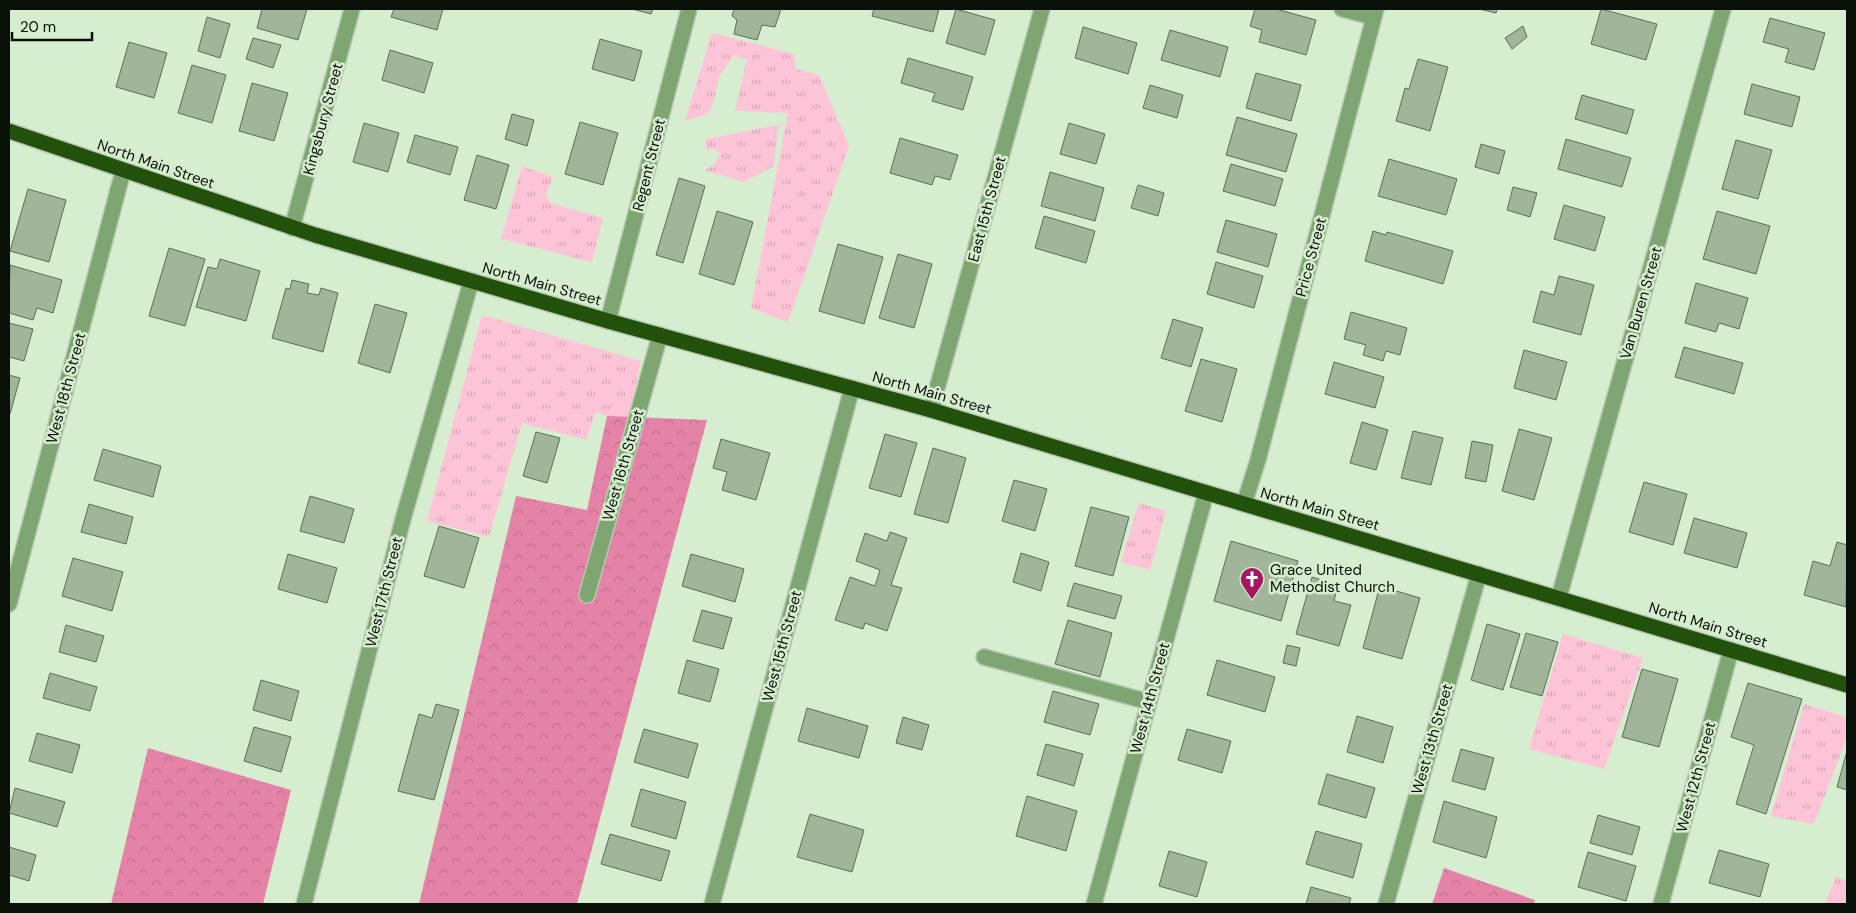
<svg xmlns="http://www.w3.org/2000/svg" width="1856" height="913" font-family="'DM Sans',sans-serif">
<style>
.grass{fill:url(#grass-tufts)}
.forest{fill:url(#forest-crowns)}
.building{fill:#a0b599;stroke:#5c6f56}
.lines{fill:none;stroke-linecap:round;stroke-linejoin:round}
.minor-casing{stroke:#b6cab0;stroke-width:18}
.highway-casing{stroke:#b6cab0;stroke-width:18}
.minor{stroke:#7fa573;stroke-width:15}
.highway{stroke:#21510b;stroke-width:15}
.labels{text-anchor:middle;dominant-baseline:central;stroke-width:5;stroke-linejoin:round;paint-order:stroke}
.street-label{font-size:15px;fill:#091007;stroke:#d7edd0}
.poi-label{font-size:15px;fill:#091007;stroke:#d7edd0;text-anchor:start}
</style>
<defs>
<pattern id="grass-tufts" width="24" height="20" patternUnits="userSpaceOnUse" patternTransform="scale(1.25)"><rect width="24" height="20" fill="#fdc3d6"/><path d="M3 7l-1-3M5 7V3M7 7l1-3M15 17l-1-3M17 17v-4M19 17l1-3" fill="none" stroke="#d8a6b6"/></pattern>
<pattern id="forest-crowns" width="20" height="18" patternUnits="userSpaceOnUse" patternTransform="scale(1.25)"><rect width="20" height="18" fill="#e483a7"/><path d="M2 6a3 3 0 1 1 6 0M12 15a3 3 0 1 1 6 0" fill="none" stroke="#c2708e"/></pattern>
</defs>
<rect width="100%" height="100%" fill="#d7edd0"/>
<path class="grass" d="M712,33L794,54L796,69L819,75L849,146L788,322L751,308L786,123L778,127L774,166L743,182L704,170L713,166L721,155L717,150L706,149V139L786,123L788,113L735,111L747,59L733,56L720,75L712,107L707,114L685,121Z
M522,166L553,177L546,195L550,203L603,218L592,262L501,239Z
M482,315L641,361L629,417L607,416L596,412L586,440L522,423L489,537L427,521Z
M1139,503L1166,511L1150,570L1121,562Z
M1563,634L1643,658L1604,769L1529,749Z
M1804,704L1847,717V737L1814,824L1771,816Z
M1836,877L1847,881V904H1825Z"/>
<path class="forest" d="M607,416L707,420L577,904H419L516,496L587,510Z
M148,748L291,790L263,904H111Z
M1444,868L1535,900L1534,904H1432Z"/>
<path class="building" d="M262,9H307L298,40L257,28Z
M394,9H443L437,30L391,17Z
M632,9H653L651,14Z
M734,9H781L775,27L762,25L757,40L734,34L737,20L732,16Z
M874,9H939L933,32L872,16Z
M956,9L995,20L985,55L946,43Z
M1255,9H1276L1316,20L1306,55L1259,42L1262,30L1250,26Z
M1479,9H1497L1496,13Z
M1601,9L1657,24L1646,60L1591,44Z
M207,17L230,24L220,58L198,51Z
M1770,18L1825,33L1814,70L1785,62L1789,49L1763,42Z
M1523,26L1527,37L1512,49L1505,38Z
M1083,27L1137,43L1128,74L1075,58Z
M1170,30L1228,47L1220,77L1161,60Z
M253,38L281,45L273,68L246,59Z
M600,39L642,51L634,81L592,69Z
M129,42L167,53L154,98L116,87Z
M390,50L433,63L424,93L382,80Z
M908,58L973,77L963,110L932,101L935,93L901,83Z
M1418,59L1448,67L1430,131L1396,121L1405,88L1409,89Z
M192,65L226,75L212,123L178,113Z
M1256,73L1301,85L1291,121L1246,108Z
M252,83L288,93L274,141L239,131Z
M1752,84L1800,97L1792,127L1744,114Z
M1150,85L1183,95L1177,118L1143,108Z
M1582,95L1634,110L1627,134L1575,119Z
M512,114L534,120L527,146L505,139Z
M1237,117L1297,134L1286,172L1226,155Z
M580,122L618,133L603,185L565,174Z
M364,123L399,133L388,172L353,162Z
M1069,123L1105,134L1096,164L1060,154Z
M415,135L458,147L450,175L407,162Z
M900,138L958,155L950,180L935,176L932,185L890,173Z
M1566,139L1631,158L1622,187L1558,169Z
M1736,140L1772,150L1758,199L1722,189Z
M1481,144L1505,151L1499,174L1475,167Z
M477,155L509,165L496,209L464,200Z
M1389,159L1457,179L1446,215L1378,196Z
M1231,164L1283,179L1275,206L1223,191Z
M1050,172L1104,188L1095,221L1041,206Z
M679,178L705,186L683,263L656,255Z
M1138,185L1164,193L1158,216L1131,208Z
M1513,187L1537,193L1530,217L1507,210Z
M28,189L66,200L49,262L10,251Z
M1564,205L1605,217L1595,251L1554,239Z
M717,211L753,222L734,285L699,274Z
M1717,211L1770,226L1756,274L1703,259Z
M1044,216L1095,231L1086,263L1035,248Z
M1226,220L1277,234L1268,267L1217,252Z
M1373,231L1386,235L1387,232L1453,251L1443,284L1365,261Z
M838,244L883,257L864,324L819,311Z
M169,248L205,259L185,326L149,316Z
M898,254L932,264L914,328L879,318Z
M220,259L260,271L246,321L196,307L208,267L217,269Z
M1216,262L1263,276L1254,308L1207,294Z
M10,265L62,280L53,313L37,308L33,320L9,313Z
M1559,276L1594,285L1581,335L1533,322L1541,291L1554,295Z
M292,280L309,284L307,293L319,295L321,288L338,293L323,352L272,338L286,288L290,289Z
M1696,283L1748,298L1739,329L1719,323L1716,332L1685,323Z
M375,304L407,313L390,373L358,363Z
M1351,312L1407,328L1400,355L1386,351L1383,361L1363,355L1366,345L1344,339Z
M1173,319L1203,328L1191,367L1161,358Z
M9,323L33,329L24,361L9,357Z
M1684,347L1743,363L1734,394L1675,377Z
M1524,350L1567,362L1556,400L1514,388Z
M1201,359L1237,369L1222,422L1185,411Z
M1334,362L1384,377L1375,408L1325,394Z
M9,375L20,378L10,414H9Z
M1362,422L1388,430L1376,470L1350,463Z
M1519,429L1552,438L1534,500L1502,491Z
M1413,431L1443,438L1431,485L1401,478Z
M536,432L560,438L547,483L523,476Z
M885,434L917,443L901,497L869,488Z
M721,439L770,453L756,500L722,490L727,472L713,468Z
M1472,441L1493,445L1486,482L1465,478Z
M933,448L966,458L948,523L914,514Z
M103,449L161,466L153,497L94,480Z
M1014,480L1047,489L1035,531L1002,521Z
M1644,482L1687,494L1673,545L1629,532Z
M310,496L354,509L344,543L300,531Z
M89,504L133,517L126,544L81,532Z
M1091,507L1129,517L1113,576L1075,566Z
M1694,518L1747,533L1737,568L1684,553Z
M439,526L479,538L464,588L424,576Z
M890,532L907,538L891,585L902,588L887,631L865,623L863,629L835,620L850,577L875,586L880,570L856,561L865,533L887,541Z
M1231,541L1298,561L1281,621L1214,601Z
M1837,542L1847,545L1846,607L1804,595L1813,561L1830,566Z
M1021,553L1049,562L1041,591L1013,582Z
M288,554L337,568L327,603L278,589Z
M691,554L744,569L735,602L682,586Z
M73,558L123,572L112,611L62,596Z
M1312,577L1338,585L1334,601L1351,605L1339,646L1296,634Z
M1074,583L1122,596L1115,619L1067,606Z
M1380,586L1420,598L1402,659L1363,648Z
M702,610L732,618L723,649L693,641Z
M1068,620L1112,633L1100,677L1055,664Z
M1487,624L1520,634L1503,690L1471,680Z
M66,625L104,636L96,662L59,652Z
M1526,633L1558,642L1542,696L1510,687Z
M1287,645L1300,648L1296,666L1283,663Z
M687,660L719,669L710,702L678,693Z
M1217,660L1275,677L1265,712L1207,695Z
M1642,669L1678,679L1659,747L1622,737Z
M50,673L97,687L90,711L43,698Z
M261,680L299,691L291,721L253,710Z
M1748,683L1802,699L1766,814L1736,804L1754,745L1731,737Z
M1053,691L1099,704L1090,735L1044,722Z
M436,704L459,710L434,800L398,791L419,714L432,718Z
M807,708L868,726L859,758L798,741Z
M1357,716L1393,727L1383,763L1347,752Z
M903,717L929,725L922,750L896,743Z
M254,727L291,737L281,772L244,761Z
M644,729L698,744L688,778L634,762Z
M1187,729L1231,741L1222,773L1178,760Z
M37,733L80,745L72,773L29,761Z
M1046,744L1083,754L1074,786L1037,775Z
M1461,749L1494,758L1485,790L1452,781Z
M1847,751V790L1837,787Z
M1327,774L1375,788L1366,818L1318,804Z
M15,788L65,802L57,827L9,813Z
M641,789L686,802L676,839L631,826Z
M1027,796L1077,811L1066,851L1016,836Z
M1444,801L1497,817L1486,858L1433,842Z
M810,814L864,830L852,872L797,857Z
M1598,815L1640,827L1632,855L1590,843Z
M1316,831L1362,844L1353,878L1306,864Z
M610,834L670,851L661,881L601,864Z
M9,847L36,855L29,881L9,875Z
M1719,850L1769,864L1760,897L1709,883Z
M1169,851L1207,862L1197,897L1159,886Z
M1588,852L1636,866L1626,901L1578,887Z
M1311,887L1351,898L1349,904H1306Z"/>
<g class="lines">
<g class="minor-casing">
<path id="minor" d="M1342,9L1373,17
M292,228L352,9
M608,321L689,9
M931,410L1042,9
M1244,504L1258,460L1376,9
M587,595L660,335
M1559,597L1723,9
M9,604L123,171
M984,657L1149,702
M304,904L403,519L471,282
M712,904L852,388
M1094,904L1206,493
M1386,904L1479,574
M1661,904L1731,650"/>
</g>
<g class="highway-casing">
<path id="highway" d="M9,131L315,235L608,321L931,410L1847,685"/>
</g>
<use href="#minor" class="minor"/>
<use href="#highway" class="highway"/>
</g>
<defs>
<g id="church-pin" transform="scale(1.25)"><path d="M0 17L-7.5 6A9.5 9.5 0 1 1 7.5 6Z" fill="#a4185e" stroke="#d7edd0"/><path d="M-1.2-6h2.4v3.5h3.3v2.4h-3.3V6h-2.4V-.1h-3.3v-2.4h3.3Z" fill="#fff"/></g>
</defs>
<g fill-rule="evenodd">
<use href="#church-pin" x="1252" y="579"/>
</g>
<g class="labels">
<g class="street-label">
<text transform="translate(323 119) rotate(-75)">Kingsbury Street</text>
<text transform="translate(156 164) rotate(19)">North Main Street</text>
<text transform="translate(649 165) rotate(-76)">Regent Street</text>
<text transform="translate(987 209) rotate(-75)">East 15th Street</text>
<text transform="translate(1311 257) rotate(-75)">Price Street</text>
<text transform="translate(542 284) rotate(16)">North Main Street</text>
<text transform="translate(1641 303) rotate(-74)">Van Buren Street</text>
<text transform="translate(66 388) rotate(-75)">West 18th Street</text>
<text transform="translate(932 393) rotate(16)">North Main Street</text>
<text transform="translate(623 465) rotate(-74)">West 16th Street</text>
<text transform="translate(1320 509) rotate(16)">North Main Street</text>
<text transform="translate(384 592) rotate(-76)">West 17th Street</text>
<text transform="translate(1708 625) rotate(17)">North Main Street</text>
<text transform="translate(782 646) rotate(-75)">West 15th Street</text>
<text transform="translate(1150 698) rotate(-75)">West 14th Street</text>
<text transform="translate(1432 739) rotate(-74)">West 13th Street</text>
<text transform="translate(1696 777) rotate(-75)">West 12th Street</text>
</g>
<g class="poi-label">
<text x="1270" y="570">Grace United<tspan x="1270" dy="17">Methodist Church</tspan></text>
</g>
</g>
<rect width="1856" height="913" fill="none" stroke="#091007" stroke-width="20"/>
<path d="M12 32v8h80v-8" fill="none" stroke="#091007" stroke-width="2.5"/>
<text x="20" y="32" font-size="15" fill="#091007" stroke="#d7edd0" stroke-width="4" paint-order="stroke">20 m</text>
</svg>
